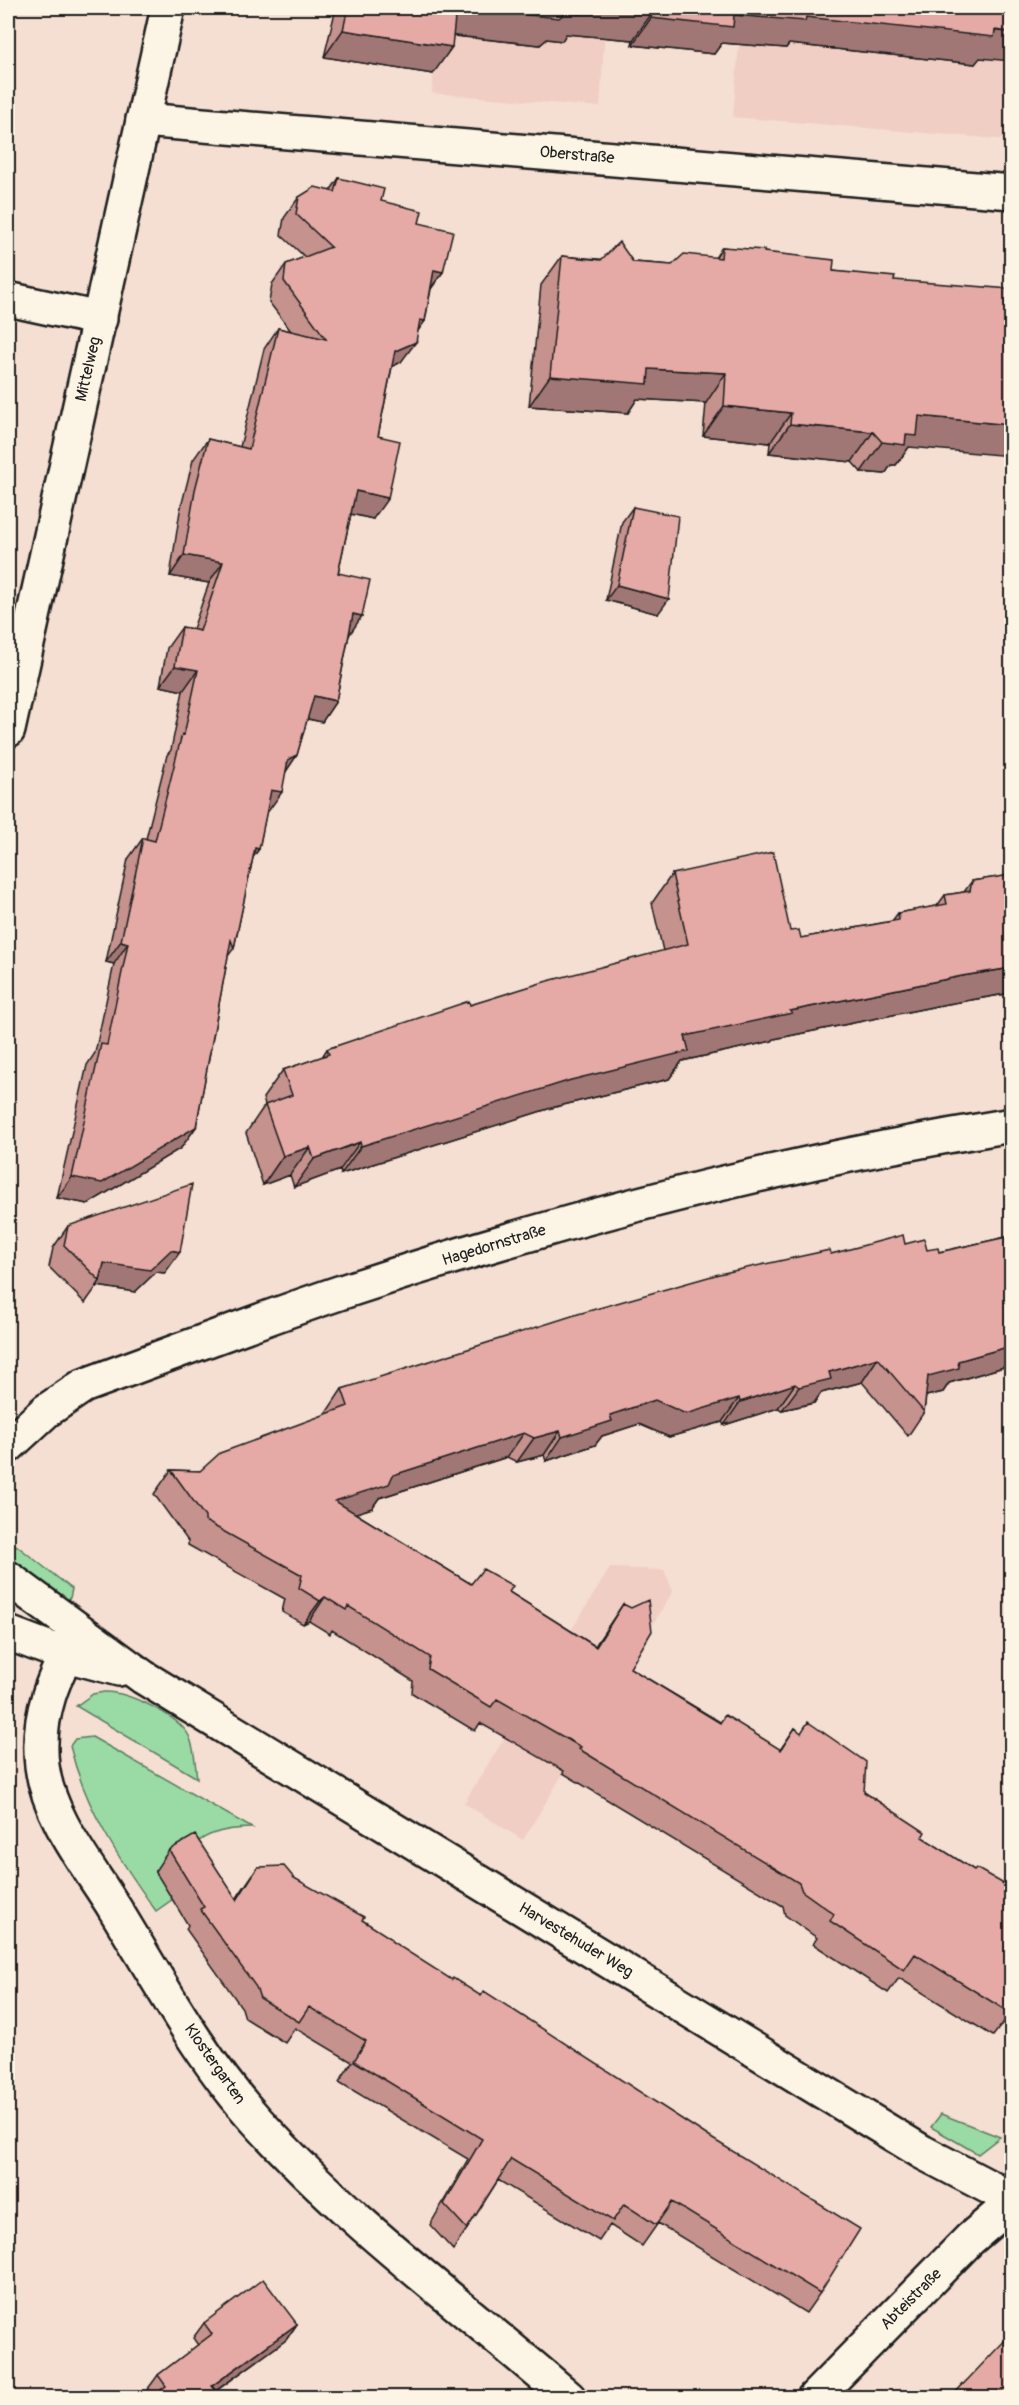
<svg xmlns="http://www.w3.org/2000/svg" width="1019" height="2405" font-family="Pangolin,sans-serif">
<style>
.built{fill:#f0cec4}
.green{fill:#9adaa4;stroke:#5b7b60;stroke-width:1.5}
.lines{fill:none;stroke-linecap:round;stroke-linejoin:round}
.minor-casing{stroke:#1c1c1c;stroke-width:38}
.tertiary-casing{stroke:#1c1c1c;stroke-width:38}
.minor{stroke:#fcf5e5;stroke-width:33}
.tertiary{stroke:#fcf5e5;stroke-width:33}
.wall{fill:#c5928e;stroke:#1c1c1c;stroke-width:1.5}
.shaded-wall{fill:#a07774;stroke:#1c1c1c;stroke-width:1.5}
.building{fill:#e5aaa5;stroke:#1c1c1c;stroke-width:1.5}
.labels{text-anchor:middle;dominant-baseline:central;stroke-width:5;stroke-linejoin:round;paint-order:stroke}
.street-label{font-size:16px;fill:#1c1c1c;stroke:#fcf5e5}
</style>
<rect width="100%" height="100%" fill="#f5ded2"/>
<filter id="ink" filterUnits="userSpaceOnUse"><feTurbulence type="fractalNoise" baseFrequency=".0167" numOctaves="2"/><feDisplacementMap in="SourceGraphic" scale="12" xChannelSelector="R" yChannelSelector="G"/><feConvolveMatrix kernelMatrix="1 2 1 2 8 2 1 2 1" color-interpolation-filters="sRGB"/></filter>
<g filter="url(#ink)">
<path class="built" d="M439,8H606L600,107L432,93Z
M742,8H1011V140L733,117Z
M610,1568L664,1570L673,1591L523,1840L464,1803Z"/>
<path class="green" d="M16,1545L72,1589L70,1598L61,1602L8,1563V1555Z
M104,1692C127,1691 179,1716 189,1736C195,1748 195,1765 197,1778L76,1706L93,1694Z
M92,1737L252,1828C229,1828 201,1832 187,1853C180,1865 177,1886 173,1899L156,1911C119,1859 85,1808 70,1746L75,1739Z
M941,2114L1000,2137L978,2154L931,2127Z"/>
<g class="lines">
<g class="minor-casing">
<path id="minor" d="M143,120L1012,192
M8,299L100,319
M8,1446L46,1411L83,1386C168,1355 253,1322 339,1293C559,1220 783,1162 1012,1125
M79,1632C54,1674 36,1715 42,1766C49,1819 88,1865 115,1909C158,1979 201,2060 257,2121C350,2224 464,2307 569,2398
M814,2398L970,2239L1012,2203"/>
</g>
<g class="tertiary-casing">
<path id="tertiary" d="M8,730L168,8
M8,1578L143,1677L922,2152L1012,2199
M8,1633L66,1655L119,1669"/>
</g>
<use href="#minor" class="minor"/>
<use href="#tertiary" class="tertiary"/>
</g>
<path class="wall" d="M336,8H1011L975,64L789,44L786,48L722,43L714,54L632,45L633,40L566,34L562,41L547,39L540,45L453,36L433,74L324,57Z
M339,178L419,223L443,272L431,289L425,321L418,330L401,362L392,367L378,436L373,519L351,514L338,573L349,635L336,701L322,722L307,719L297,755L286,771L266,813L259,849L253,857L234,948L228,956L196,1127L181,1148L88,1204L57,1198L87,1065L95,1053L114,964L106,962L128,859L143,838L146,839L167,755L171,750L183,691L160,686L167,648L182,627L193,629L209,583L170,576L180,511L193,460L208,439L240,447L264,349L278,328L291,331L269,302L272,284L286,264L305,257L281,235L284,218L299,197L330,191Z
M722,247L764,252L833,271L894,280L909,447L896,465H891L885,474L861,472L852,462L769,453L770,443L703,436L706,403L637,399L628,413L529,406L541,285L562,256L672,265L715,258Z
M633,507L658,614L606,600L622,522Z
M1011,818V859L1007,824Z
M672,874L790,931L801,938L892,921L898,913L937,906L945,895L964,892L972,881L1011,875V993L942,1005L774,1039L772,1041L682,1061L669,1079L551,1108L341,1174L340,1170L294,1187L290,1175L263,1185L246,1133L265,1105L263,1098L283,1070L322,1057L327,1049L470,1005L663,951L652,903Z
M68,1226L165,1273L156,1272L135,1292L97,1286L85,1303L49,1267L53,1248Z
M1011,1236V1388L1007,1366L949,1383L943,1392L926,1396L924,1412L908,1436L862,1382L821,1393L814,1403L782,1410L778,1408L724,1425L722,1422L669,1437L639,1424L602,1436L595,1445L546,1461L544,1455L517,1462L507,1457L379,1498L372,1508L355,1513L471,1584L509,1592L595,1646L623,1604L630,1668L720,1722L780,1750L795,1728L864,1792L922,1837L974,1870L1011,2019H1006L993,2036L899,1978L888,1993L813,1944L817,1938L785,1915L783,1906L563,1773L564,1771L480,1723L475,1731L412,1693L413,1681L332,1630L330,1634L309,1621L303,1624L282,1612L285,1599L188,1545V1541L154,1494L171,1470L200,1471L326,1414V1413L342,1389L831,1254L905,1244L927,1250L939,1252Z
M169,1850L236,1899L258,1867L294,1878L362,1920L391,1941L820,2293L806,2313L658,2223L642,2246L610,2225L599,2241L498,2180L467,2229L453,2250L430,2225L468,2159L339,2082L352,2062L295,2028L285,2043L245,2018L242,2008L186,1929L188,1925L155,1871Z
M204,2323L297,2324L286,2340L216,2391L152,2396L147,2390L158,2375L198,2345L193,2338Z"/>
<path class="shaded-wall" d="M455,8L566,12L581,8H589L652,13L633,40L566,34L562,41L547,39L540,45L437,34Z
M734,15L806,17L1011,32V61L980,58L975,64L789,44L786,48L722,43L714,54L632,45L651,18Z
M343,30L452,47L433,74L324,57Z
M434,270L443,272L428,292Z
M420,320L425,321L410,342Z
M416,342L401,362L381,372L395,351Z
M649,369L726,373L706,403L637,399L628,413L529,406L550,376Z
M724,406L791,413L770,443L703,436Z
M919,416L1011,425V456L909,447L896,465H891L885,474L861,472L882,442Z
M790,424L873,432L852,462L769,453Z
M356,491L388,498L373,519L342,512Z
M184,555L223,562L209,583L170,576Z
M617,585L669,599L658,614L606,600Z
M353,614L362,616L348,637Z
M175,666L198,670L183,691L160,686Z
M314,696L336,701L322,722L299,717Z
M297,755L283,776L288,760Z
M271,790L282,792L267,813L257,811Z
M255,848L259,849L244,870Z
M121,941L128,943L114,964L106,962Z
M1011,968V993L942,1005L774,1039L772,1041L682,1061L669,1079L551,1108L341,1174L361,1146L685,1036L790,1011L962,976Z
M196,1127L181,1148L88,1204L57,1198L72,1177Z
M360,1142L340,1170L294,1187L314,1159Z
M310,1147L290,1175L263,1185L283,1156Z
M171,1250L180,1252L165,1273L156,1272L135,1292L97,1286L100,1281L104,1263Z
M1011,1346V1360L1007,1366L949,1383L943,1392L913,1399L928,1376L958,1361Z
M878,1358L862,1382L821,1393L814,1403L782,1410L799,1387L829,1372Z
M795,1384L778,1408L724,1425L740,1402Z
M739,1398L722,1422L669,1437L639,1424L602,1436L595,1445L546,1461L562,1437L610,1415L655,1400Z
M560,1431L544,1455L517,1462L534,1438Z
M524,1433L507,1457L379,1498L372,1508L319,1525L335,1501L393,1475Z
M325,1597L309,1621L303,1624L320,1601Z
M1011,2005V2019H1006L1010,2013Z
M297,2324L286,2340L207,2397L212,2386Z"/>
<path class="building" d="M348,8H456L452,47L343,30Z
M462,8H581V14L566,12L559,18Z
M589,8H1011V32L995,30L994,37L806,17L805,21L734,15L733,27L651,18L652,13Z
M339,178L384,189L381,201L422,211L419,223L453,231L443,272L434,270L425,321L420,320L416,342L395,351L378,436L400,441L388,498L356,491L352,509L338,573L370,580L362,616L353,614L336,701L314,696L297,755L288,760L282,792L271,790L259,849L255,848L234,948L231,940L196,1127L102,1183L72,1177L101,1044L107,1045L128,943L121,941L143,838L155,841L182,734L184,735L198,670L175,666L182,627L200,631L223,562L184,555L195,490L208,439L249,449L278,328L326,339L284,281L286,264L331,247L296,214L299,197L315,187L335,192Z
M619,242L633,262L672,265L684,254L721,258L722,247L764,250V252L834,260L833,271L895,277L894,280L1011,289V425L919,416L917,436L906,435L905,445L882,442L873,432L790,424L791,413L724,406L726,373L649,369L648,384L550,376L562,256L601,260Z
M633,507L678,516L669,599L617,585Z
M773,852L790,931L799,930L801,938L899,920L898,913L947,904L945,895L970,891L972,881L1011,875V968L962,976L790,1011L792,1013L685,1036L689,1051L571,1080L361,1146L360,1142L314,1159L310,1147L283,1156L265,1105L292,1095L283,1070L329,1054L327,1049L469,1001L470,1005L544,982L688,944L672,874Z
M192,1184L180,1252L171,1250L150,1270L104,1263L100,1281L64,1245L68,1226Z
M903,1235L905,1244L924,1239L927,1250L938,1248L939,1252L1011,1236V1346L958,1361L959,1368L928,1376L924,1412L878,1358L829,1372L831,1379L799,1387L795,1384L740,1402L739,1398L686,1414L655,1400L610,1415L612,1421L562,1437L560,1431L534,1438L524,1433L393,1475L389,1484L335,1501L471,1584L483,1569L513,1586L509,1592L596,1647L623,1604L631,1608L648,1600L652,1631L630,1668L720,1723L725,1715L781,1750L795,1728L801,1733L808,1722L866,1762L864,1792L925,1832L922,1837L974,1870L976,1868L1009,1887L1011,1885V2009L1010,2013L915,1954L904,1970L830,1921L834,1914L802,1891L799,1883L579,1749L581,1747L497,1699L491,1707L428,1669L430,1657L348,1606L346,1610L325,1597L320,1601L299,1588L302,1575L205,1521V1517L171,1470L200,1471L220,1453L348,1406L342,1389L578,1314L719,1274L830,1250L831,1254Z
M8,1714L12,1716L8,1729Z
M195,1835L237,1900L258,1867L284,1866L294,1878L364,1917L362,1920L392,1939L391,1941L452,1980L453,1978L481,1996L484,1991L711,2138L860,2229L820,2293L672,2202L656,2225L624,2204L613,2221L511,2159L467,2229L444,2204L482,2139L354,2061L366,2041L309,2007L299,2022L260,1998L256,1987L200,1909L204,1907L169,1850Z
M263,2279L297,2324L212,2386L221,2397H151L166,2386L158,2375L212,2334L204,2323Z
M1011,2334V2397H951Z"/>
</g>
<g class="labels">
<g class="street-label">
<text transform="translate(577 155) rotate(5)">Oberstraße</text>
<text transform="translate(88 369) rotate(-77)">Mittelweg</text>
<text transform="translate(494 1245) rotate(-17)">Hagedornstraße</text>
<text transform="translate(576 1940) rotate(31)">Harvestehuder Weg</text>
<text transform="translate(215 2064) rotate(55)">Klostergarten</text>
<text transform="translate(911 2299) rotate(-45)">Abteistraße</text>
</g>
</g>
<rect width="1019" height="2405" fill="none" stroke="#fcf5e5" stroke-width="30"/>
<rect x="15" y="15" width="989" height="2375" fill="none" stroke="#1c1c1c" stroke-width="2" filter="url(#ink)"/>
</svg>
